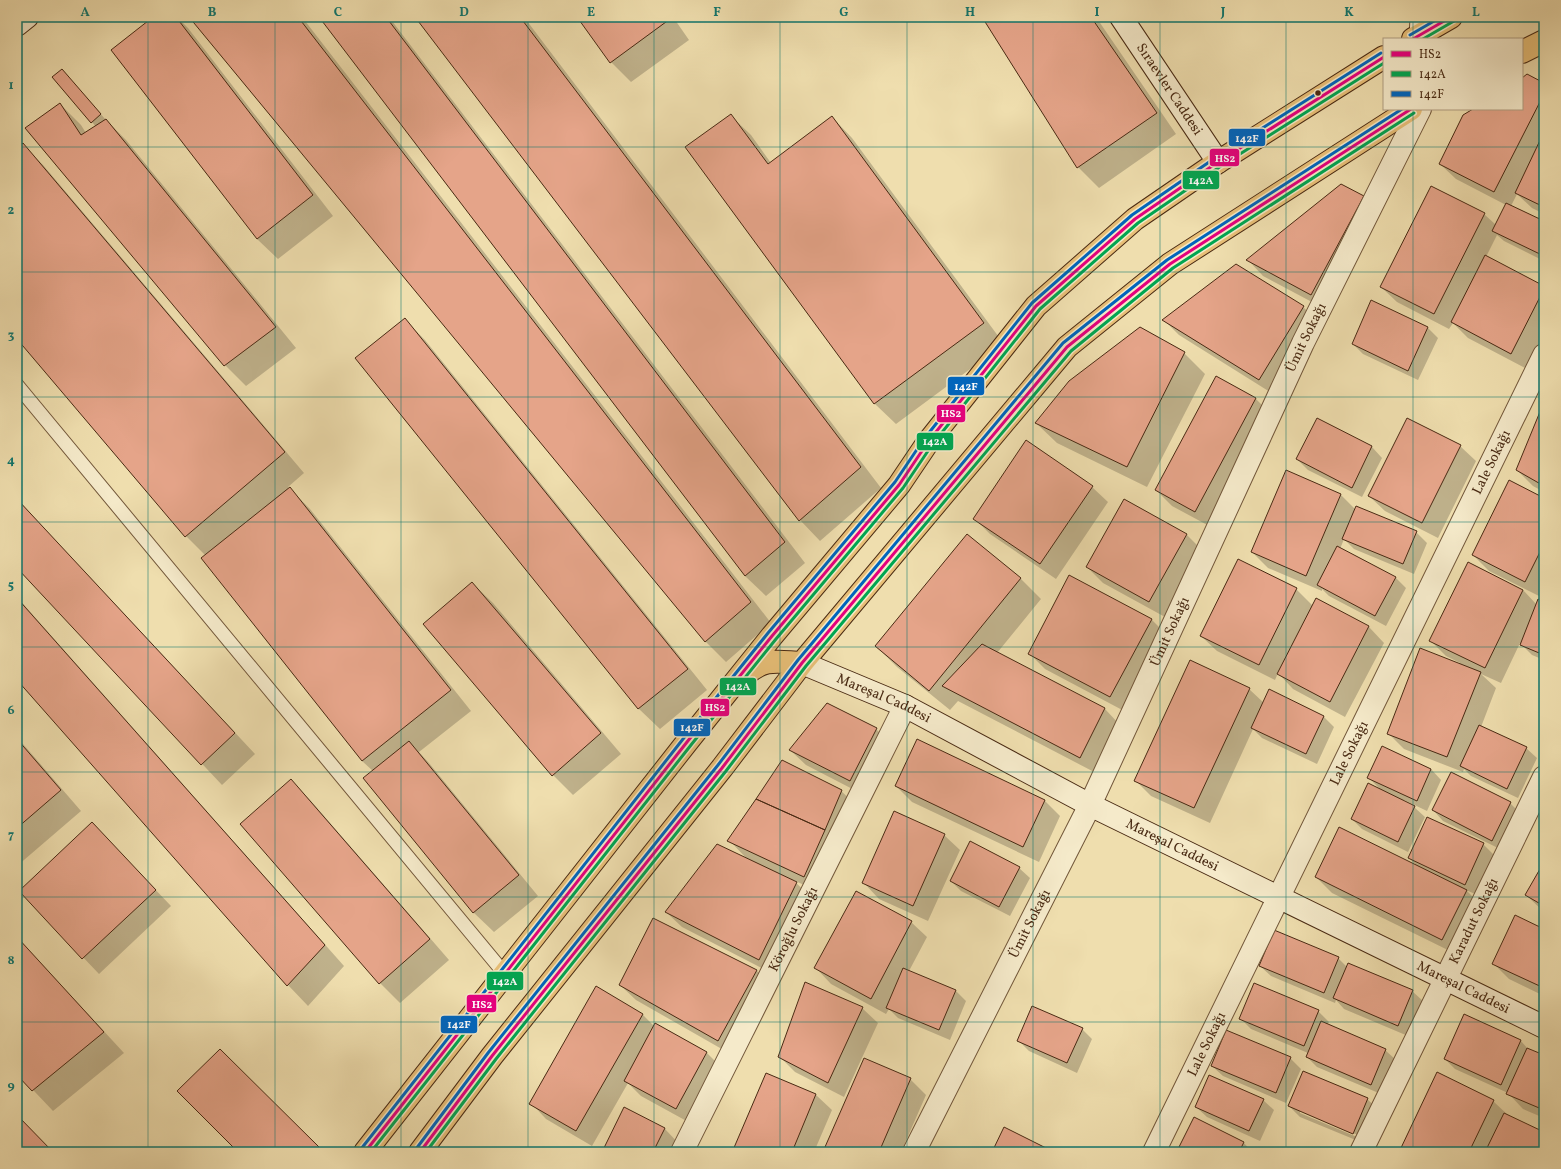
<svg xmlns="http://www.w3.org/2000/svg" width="1561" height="1169" font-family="Vollkorn,serif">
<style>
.shadow{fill:#0003;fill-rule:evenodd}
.building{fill:#e5a489;stroke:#492a13}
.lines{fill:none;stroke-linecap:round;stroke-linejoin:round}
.lane-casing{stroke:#72573a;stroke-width:15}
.street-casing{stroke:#72573a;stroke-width:24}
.secondary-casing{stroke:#492a13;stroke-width:24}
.primary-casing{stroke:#492a13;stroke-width:24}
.lane{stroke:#f5eaca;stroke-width:13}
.street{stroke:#f5eaca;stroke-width:22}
.secondary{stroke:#f5eaca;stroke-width:22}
.primary{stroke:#e8bf77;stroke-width:22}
.bus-1-casing{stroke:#f5eaca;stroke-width:6}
.bus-2-casing{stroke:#f5eaca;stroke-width:6}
.bus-3-casing{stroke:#f5eaca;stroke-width:6}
.bus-1{stroke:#e5007d;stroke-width:3}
.bus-2{stroke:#00a651;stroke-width:3}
.bus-3{stroke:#0065bd;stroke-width:3}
.grid{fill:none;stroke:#0f766e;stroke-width:1;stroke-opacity:0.55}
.bus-dot{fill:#492a13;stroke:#f5eaca;stroke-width:1.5}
.labels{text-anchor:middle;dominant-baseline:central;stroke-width:3;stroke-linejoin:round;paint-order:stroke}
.street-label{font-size:14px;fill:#492a13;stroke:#f5eaca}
.line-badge{stroke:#f5eaca;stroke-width:1.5}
.badge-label{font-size:11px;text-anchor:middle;font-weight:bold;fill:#fff}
.neatline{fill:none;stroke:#0f766e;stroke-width:1.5}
.grid-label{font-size:13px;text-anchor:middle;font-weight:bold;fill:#0f766e}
</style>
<rect width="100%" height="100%" fill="#efdeae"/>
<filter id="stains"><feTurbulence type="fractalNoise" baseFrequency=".005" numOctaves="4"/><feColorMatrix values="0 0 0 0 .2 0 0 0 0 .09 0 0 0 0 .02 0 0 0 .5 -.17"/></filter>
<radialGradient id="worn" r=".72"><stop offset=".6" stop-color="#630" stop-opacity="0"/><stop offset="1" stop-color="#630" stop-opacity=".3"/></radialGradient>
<path class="shadow" d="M155,17H177L188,28L333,216L278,259L257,239Z
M190,17H302L771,623L726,662L706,642Z
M320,17H389L805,563L766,596L745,576Z
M416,17H524L881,488L820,541L800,520Z
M579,17H673L689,40L631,82L611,62Z
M983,17H1096L1176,134L1099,188L1078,167Z
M62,70L106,120L126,140L296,348L246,386L225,365L60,104L81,125L86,133L96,127L92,122Z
M1522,79L1544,84V214L1532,208L1517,194L1511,206L1544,222V261L1504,241L1497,235L1486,257L1544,287V335L1527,369L1468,338L1453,323L1449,329L1397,302L1381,287L1484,214L1496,225L1506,205L1456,179L1440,164L1475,109H1522Z
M730,115L751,135L771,163L832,117L852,138L1004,344L896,424L875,404L686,148Z
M23,145L43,165L304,473L288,487L310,509L471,711L419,752L429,763L538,896L494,932L473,912L373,771L362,761L202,558L205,555L186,536L17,337V150Z
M1341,185L1364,197L1327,310L1263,276L1248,260Z
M1303,307L1319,322L1275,395L1179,335L1164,320Z
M405,320L425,340L707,690L660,729L639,709L357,358Z
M1428,328L1438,338L1418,380L1363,354L1353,344Z
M1184,353L1205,374L1147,487L1057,443L1036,423Z
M1217,377L1256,399L1271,414L1211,527L1172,506L1156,490Z
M1544,405V492L1533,486L1517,470Z
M1318,420L1372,447L1382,458L1362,497L1308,470L1297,459Z
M1460,446L1476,461L1438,538L1385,511L1369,496Z
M1092,487L1108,502L1056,579L990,534L974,518Z
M1341,495L1356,510L1416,532L1427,543L1414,574L1354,549L1344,539L1340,549L1395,577L1406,588L1386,626L1329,596L1322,589V591L1268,568L1252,552Z
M17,499L255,754L222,785L17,567Z
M1544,499V590L1541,597L1489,571L1473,555Z
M1124,500L1187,535L1202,550L1165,617L1103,583L1087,567Z
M1020,578L1041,599L997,653L1105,709L1120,725L1096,773L958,701L950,710L897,667L876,646Z
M472,583L493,603L621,754L573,795L553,775Z
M1296,589L1313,606L1316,600L1369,627L1384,643L1345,717L1293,689L1278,673L1275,680L1217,651L1201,636Z
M1523,590L1537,605L1544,603V660L1532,655L1520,643L1501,683L1481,674L1496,688L1481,727L1526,748L1537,758L1518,798L1471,776L1464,769L1463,772L1404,749L1388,733L1459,664L1460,663L1446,656L1431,641Z
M17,597L344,966L308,1006L288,985L17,679Z
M1151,619L1167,635L1126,712L1045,669L1029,653Z
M1249,689L1264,703L1324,717L1334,727L1317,764L1262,738L1253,729L1210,823L1151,796L1135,780Z
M876,729L892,745L866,796L806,765L790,750Z
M17,737L81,811L17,866Z
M1431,769L1441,780L1427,811L1404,800L1403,801L1414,807L1425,817L1408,852L1362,829L1352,819L1381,790L1368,777Z
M291,781L311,801L449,960L400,1003L380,983Z
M896,786L1044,800L1060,816L1039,862L912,802Z
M841,791L852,801L820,892L793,880L812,898L775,975L682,927L666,912L747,859L729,840Z
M1510,803L1520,813L1502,850L1443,821L1433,810Z
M92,823L171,906L99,974L20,891Z
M944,835L960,850L928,921L879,899L864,883Z
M1483,844L1494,855L1475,894L1466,890L1482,906L1458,955L1332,893L1316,877L1417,866L1409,858Z
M1544,864V912L1526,895Z
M1019,868L1030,878L1010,916L961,891L951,881Z
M911,922L927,937L909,971L955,990L966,1001L950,1040L898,1018L889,1009L886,1014L831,984L816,968Z
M1544,930V996L1509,979L1493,963Z
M17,937L124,1053L53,1111L17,1073Z
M1338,958L1347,967L1412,991L1423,1001L1408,1036L1344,1009L1336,1000L1335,1003L1271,976L1260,966Z
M757,971L772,986L734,1056L636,1000L620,985Z
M862,1008L878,1023L844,1097L795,1072L779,1056Z
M1318,1011L1329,1022L1327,1025L1385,1050L1396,1060L1381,1094L1317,1067L1307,1057L1308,1053L1251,1029L1240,1018Z
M642,1014L654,1026L707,1053L722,1068L692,1124L641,1096L628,1083L592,1146L546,1119L531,1103Z
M1465,1015L1521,1041L1529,1050L1544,1056V1118L1523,1109L1508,1093L1455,1069L1445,1059Z
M1082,1029L1092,1039L1077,1073L1029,1051L1018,1040Z
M220,1050L323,1152H239Z
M1290,1058L1301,1069L1286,1103L1223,1076L1212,1066Z
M766,1074L816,1095L832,1110L814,1152H736L734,1150Z
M910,1079L926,1095L901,1152H832L826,1146Z
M1367,1099L1378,1109L1363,1143L1300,1117L1289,1106ZM1300,1111L1358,1135L1357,1137L1300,1113Z
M1263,1100L1274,1110L1260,1141L1207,1117L1196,1107Z
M1493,1101L1509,1116L1544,1134V1152H1404L1401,1149Z
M624,1109L665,1129L680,1145L677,1152H603Z
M1195,1119L1244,1143L1252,1152H1185L1181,1147Z"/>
<path class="building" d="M153,17H176L313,195L257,239L111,50Z
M189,17H298L751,602L705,642Z
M319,17H386L785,542L745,576Z
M415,17H520L861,467L799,521Z
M577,17H668L670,19L610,63Z
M982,17H1091L1157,113L1077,168Z
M62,69L101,114L91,123L52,77Z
M1527,74L1544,83V94L1494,192L1439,164L1463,115L1473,109H1522V78Z
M60,103L81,135L106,119L276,327L224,366L25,128Z
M731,114L768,164L832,116L984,323L874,404L685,147Z
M1544,132V207L1515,193Z
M23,143L285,452L185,537L17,339V148Z
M1341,184L1364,196L1311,295L1246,260Z
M1431,186L1485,213L1434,314L1380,287Z
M1506,203L1544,221V256L1492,231Z
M1485,255L1544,286V289L1511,354L1451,322Z
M1236,264L1304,306L1259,380L1162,320Z
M1371,300L1428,327L1408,371L1352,344Z
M405,318L688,669L638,709L355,358Z
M1140,327L1185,352L1127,467L1035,423L1069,381Z
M1216,376L1256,398L1195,512L1155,490Z
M1544,402V486L1516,470Z
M1317,418L1372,446L1352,488L1296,459Z
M1407,418L1461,445L1422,523L1368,496Z
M1026,440L1093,486L1040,564L973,519Z
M1286,470L1341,494L1306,576L1251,552Z
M1509,480L1544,498V544L1525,582L1472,555Z
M290,487L451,690L362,761L201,558Z
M17,499L235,733L201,765L17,568Z
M1124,499L1187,534L1149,602L1086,567Z
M1356,506L1417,531L1403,564L1342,539Z
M967,534L1021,578L929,691L875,646Z
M1337,546L1396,577L1375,616L1317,585Z
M1238,559L1297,588L1259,665L1200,636Z
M1468,562L1523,590L1485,668L1429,641Z
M1069,575L1152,619L1110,697L1028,654Z
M472,582L601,733L552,776L423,624Z
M17,598L325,945L287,986L17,680Z
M1316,598L1369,626L1330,702L1277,674Z
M1538,599L1544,602V655L1520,645Z
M982,644L1105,708L1080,758L942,686Z
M1420,648L1481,672L1447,757L1387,734Z
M1190,660L1250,688L1194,808L1134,781Z
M1269,689L1324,716L1306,754L1251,728Z
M827,703L877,728L850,781L789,750Z
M1479,725L1527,747L1507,789L1460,766Z
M17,739L61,790L17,828Z
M917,739L1045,800L1023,847L895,786Z
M409,741L519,875L473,913L363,778Z
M1382,746L1431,769L1417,801L1367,778Z
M782,760L842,790L825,830L756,799Z
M1451,772L1511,802L1492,841L1432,810Z
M291,779L430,939L379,984L240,824Z
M1368,783L1415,806L1398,842L1351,819Z
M756,799L825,830L804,877L727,841Z
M894,811L945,834L913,906L862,883Z
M1427,817L1484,843L1465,885L1408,858Z
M92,822L156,890L82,959L19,891Z
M1339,827L1467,890L1442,940L1315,877Z
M970,841L1020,867L999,907L950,881Z
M717,844L797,882L759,960L665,912Z
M1544,862V906L1525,895Z
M856,891L912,921L871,999L814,968Z
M1515,915L1544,929V988L1492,964Z
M653,918L757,970L718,1041L619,985Z
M1274,930L1339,957L1324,993L1259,966Z
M17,937L104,1032L32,1091L17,1075Z
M1348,963L1413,990L1398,1026L1333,998Z
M903,968L956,990L939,1030L886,1008Z
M805,982L863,1007L828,1083L778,1057Z
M1254,983L1319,1010L1304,1046L1239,1019Z
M596,986L643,1014L576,1131L529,1104Z
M1032,1006L1083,1028L1067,1063L1017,1041Z
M1464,1014L1521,1040L1501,1085L1444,1059Z
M1321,1021L1386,1049L1371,1085L1306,1057Z
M655,1023L707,1052L676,1109L624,1081Z
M1226,1030L1291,1057L1276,1093L1211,1066Z
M1527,1048L1544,1055V1110L1506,1094Z
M220,1049L319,1147L314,1152H238L177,1091Z
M864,1058L911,1078L879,1152H838L825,1147Z
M1303,1071L1368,1098L1353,1134L1288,1106Z
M1437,1072L1494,1100L1469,1152H1405L1400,1150Z
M766,1073L816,1094L792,1152H737L733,1150Z
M1209,1075L1264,1099L1249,1131L1195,1107Z
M624,1107L665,1128L653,1152H602Z
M1504,1113L1544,1132V1152H1485Z
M17,1115L53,1152H17Z
M1194,1117L1244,1142L1239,1152H1189L1179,1147Z
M1004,1127L1054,1152H992Z"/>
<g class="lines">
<g class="lane-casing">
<path id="lane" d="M1416,37L1417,17
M17,385L505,974"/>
</g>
<g class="street-casing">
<g id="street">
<path id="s1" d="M682,1152L905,706"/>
<path id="s2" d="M914,1152L1090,805L1303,343L1420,109"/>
<path id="s3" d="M1154,1152L1544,355"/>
<path id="s4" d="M1361,1152L1544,777"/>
</g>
</g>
<g class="secondary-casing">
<g id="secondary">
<path id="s5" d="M1121,17L1218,162"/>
<path d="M17,25L27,17"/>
<path id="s6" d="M802,663L905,706L1090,805L1544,1027"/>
</g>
</g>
<g class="primary-casing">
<path id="primary" d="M1413,39L1451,17
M1522,52L1544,41
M745,675C765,657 777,662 802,663
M365,1152L687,742L772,636L899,485L928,442L1036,306L1135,219L1218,162L1384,57
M420,1152L492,1056L722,768L802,663L1067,347L1170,264L1411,109"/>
</g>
<use href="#lane" class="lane"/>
<use href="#street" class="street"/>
<use href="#secondary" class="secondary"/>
<use href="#primary" class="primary"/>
<g class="bus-1-casing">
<path id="bus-1" d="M1413,39L1451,17
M365,1152L687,742L772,636L899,485L928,442L1036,306L1135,219L1218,162L1384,57
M420,1152L492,1056L722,768L802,663L1067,347L1170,264L1411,109"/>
</g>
<g class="bus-2-casing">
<path id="bus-2" d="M1423,39L1454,21
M371,1152L691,745L776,639L903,488L932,445L1040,309L1138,223L1221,166L1384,63
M426,1152L496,1059L726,771L806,666L1071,351L1173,268L1414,113"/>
</g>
<g class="bus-3-casing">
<path id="bus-3" d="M1410,35L1441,17
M361,1149L683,739L768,633L895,482L924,439L1032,303L1132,215L1215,158L1381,53
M416,1149L488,1053L718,765L798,660L1063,343L1167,260L1402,109"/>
</g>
<use href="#bus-1" class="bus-1"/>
<use href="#bus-2" class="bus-2"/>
<use href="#bus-3" class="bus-3"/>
</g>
<path class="grid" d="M148,17V1152M275,17V1152M401,17V1152M528,17V1152M654,17V1152M780,17V1152M907,17V1152M1033,17V1152M1160,17V1152M1286,17V1152M1413,17V39M1413,109V1152M17,147H1544M17,272H1544M17,397H1544M17,522H1544M17,647H1544M17,772H1544M17,897H1544M17,1022H1544"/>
<circle class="bus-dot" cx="1318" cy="93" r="3.5"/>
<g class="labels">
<g class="street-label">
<text stroke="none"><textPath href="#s5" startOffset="87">Sıraevler Caddesi</textPath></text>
<text stroke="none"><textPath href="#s2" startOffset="904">Ümit Sokağı</textPath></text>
<text stroke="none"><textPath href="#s3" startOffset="768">Lale Sokağı</textPath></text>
<text stroke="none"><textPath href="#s2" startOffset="580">Ümit Sokağı</textPath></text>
<text stroke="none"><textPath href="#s6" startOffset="89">Mareşal Caddesi</textPath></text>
<text stroke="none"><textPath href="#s3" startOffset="444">Lale Sokağı</textPath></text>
<text stroke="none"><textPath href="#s6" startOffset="413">Mareşal Caddesi</textPath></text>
<text stroke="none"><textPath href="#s4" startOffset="257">Karadut Sokağı</textPath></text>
<text stroke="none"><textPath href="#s2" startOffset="256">Ümit Sokağı</textPath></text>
<text stroke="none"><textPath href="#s1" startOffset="249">Köroğlu Sokağı</textPath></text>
<text stroke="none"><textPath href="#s6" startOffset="737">Mareşal Caddesi</textPath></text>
<text stroke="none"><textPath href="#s3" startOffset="120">Lale Sokağı</textPath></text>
</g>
</g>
<g class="line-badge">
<rect x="1228" y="128" width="38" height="19" rx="4" fill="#0065bd"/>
<rect x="1209" y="148" width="31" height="19" rx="4" fill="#e5007d"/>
<rect x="1182" y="170" width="38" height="20" rx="4" fill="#00a651"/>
<rect x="947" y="376" width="38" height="20" rx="4" fill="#0065bd"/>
<rect x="936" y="404" width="30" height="19" rx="4" fill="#e5007d"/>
<rect x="916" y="432" width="38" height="19" rx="4" fill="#00a651"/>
<rect x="719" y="677" width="38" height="19" rx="4" fill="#00a651"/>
<rect x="700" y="698" width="30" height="19" rx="4" fill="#e5007d"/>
<rect x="673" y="718" width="38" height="19" rx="4" fill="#0065bd"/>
<rect x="486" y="971" width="38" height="20" rx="4" fill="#00a651"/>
<rect x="466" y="994" width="31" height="19" rx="4" fill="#e5007d"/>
<rect x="440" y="1015" width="38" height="19" rx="4" fill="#0065bd"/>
</g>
<g class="badge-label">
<text x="1247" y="142">142F</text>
<text x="1225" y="162">HS2</text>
<text x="1201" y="184">142A</text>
<text x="966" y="390">142F</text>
<text x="951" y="417">HS2</text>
<text x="935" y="445">142A</text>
<text x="738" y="690">142A</text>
<text x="715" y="711">HS2</text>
<text x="692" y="731">142F</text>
<text x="505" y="985">142A</text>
<text x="482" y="1008">HS2</text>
<text x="459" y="1028">142F</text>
</g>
<rect width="1561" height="1169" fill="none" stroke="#efdeae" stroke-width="44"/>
<rect x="1383" y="38" width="140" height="72" fill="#f5eaca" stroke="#b09d81"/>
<rect x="1391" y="51" width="20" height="6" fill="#e5007d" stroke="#b09d81"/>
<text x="1419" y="58" font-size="12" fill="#492a13">HS2</text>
<rect x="1391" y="71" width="20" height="6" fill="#00a651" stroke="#b09d81"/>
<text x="1419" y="78" font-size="12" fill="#492a13">142A</text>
<rect x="1391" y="91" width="20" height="6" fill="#0065bd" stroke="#b09d81"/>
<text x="1419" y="98" font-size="12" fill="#492a13">142F</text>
<rect x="22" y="22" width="1517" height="1125" class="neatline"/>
<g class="grid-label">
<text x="85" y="16">A</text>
<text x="212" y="16">B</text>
<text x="338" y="16">C</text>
<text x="464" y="16">D</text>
<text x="591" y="16">E</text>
<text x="717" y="16">F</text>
<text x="844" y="16">G</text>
<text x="970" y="16">H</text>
<text x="1097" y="16">I</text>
<text x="1223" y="16">J</text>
<text x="1349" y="16">K</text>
<text x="1476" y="16">L</text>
<text x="11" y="89">1</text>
<text x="11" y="214">2</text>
<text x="11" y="339">3</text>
<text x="11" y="464">4</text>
<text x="11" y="589">5</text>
<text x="11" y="714">6</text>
<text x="11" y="839">7</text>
<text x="11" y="964">8</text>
<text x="11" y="1089">9</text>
</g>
<rect width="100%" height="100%" filter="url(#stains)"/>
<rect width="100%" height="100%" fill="url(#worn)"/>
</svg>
